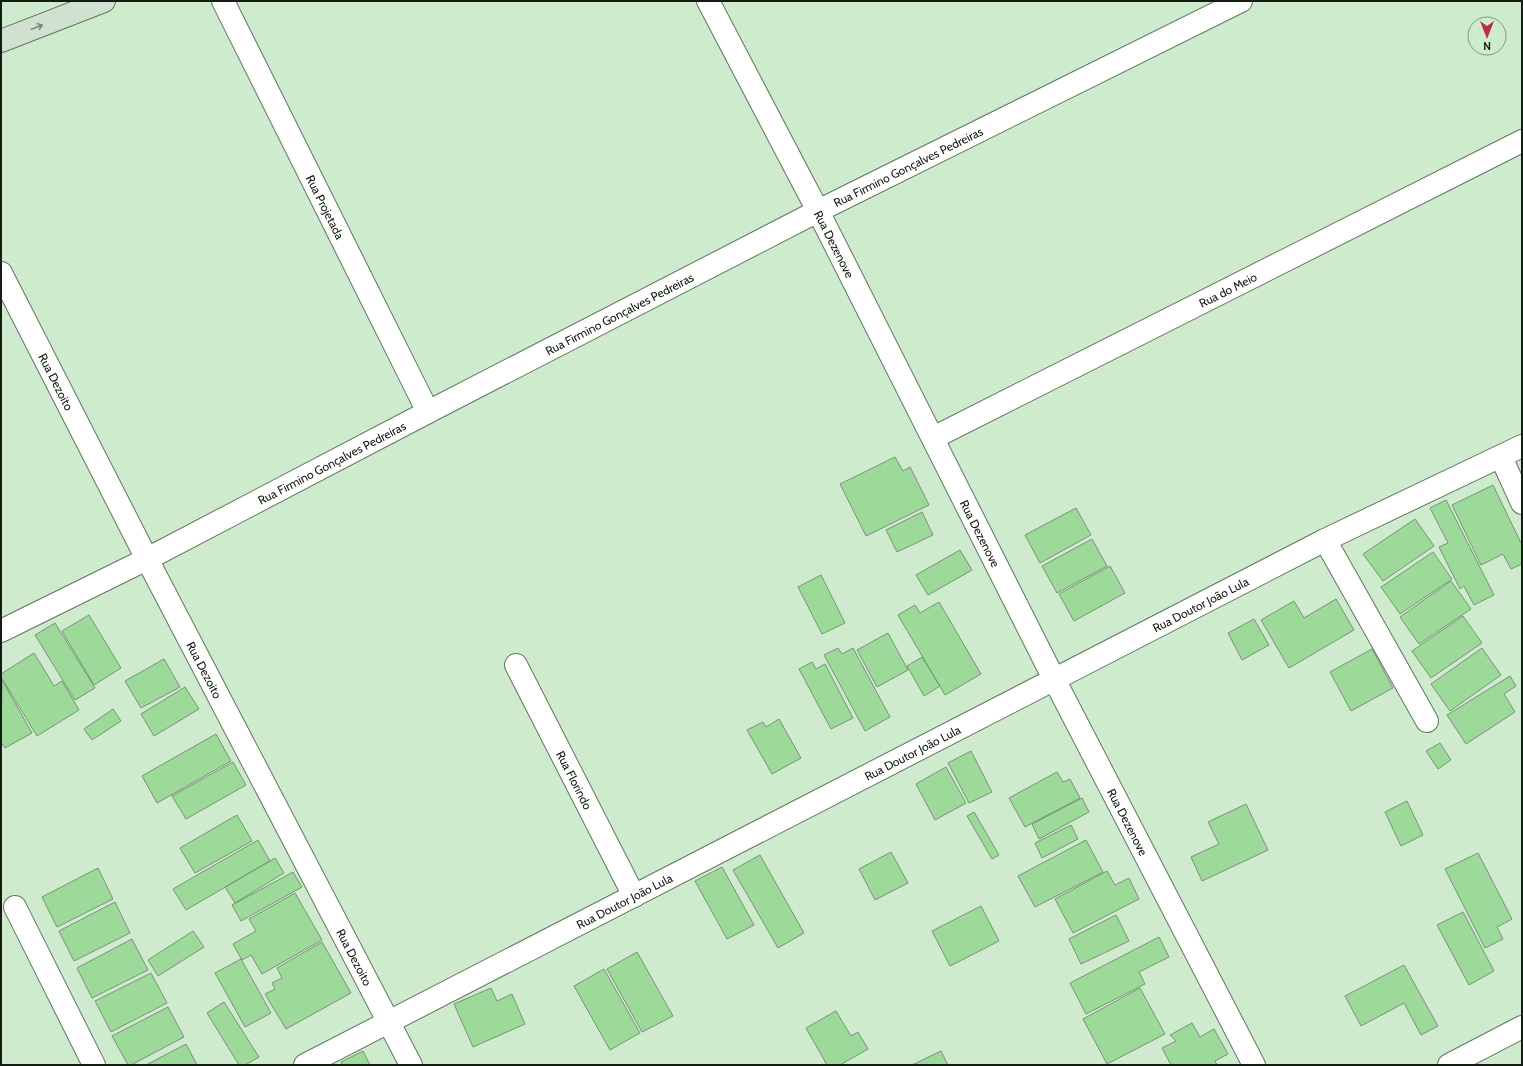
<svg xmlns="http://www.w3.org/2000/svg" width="1523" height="1066" font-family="Cabin,sans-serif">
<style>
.building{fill:#9dda9a;stroke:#799278}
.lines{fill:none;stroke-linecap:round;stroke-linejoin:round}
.minor-casing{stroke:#5f775d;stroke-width:24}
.secondary-casing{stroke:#5f775d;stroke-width:24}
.minor{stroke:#fff;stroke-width:22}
.secondary{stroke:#d0e1cf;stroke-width:22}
.oneway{stroke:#7b887a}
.labels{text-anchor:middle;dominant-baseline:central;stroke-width:3;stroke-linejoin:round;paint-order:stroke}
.street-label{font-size:12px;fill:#131c12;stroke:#cfebce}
</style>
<rect width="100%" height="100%" fill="#cfebce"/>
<path class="building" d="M895,457L903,471L910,467L929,505L866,536L840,484Z
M1493,485L1522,545V564L1511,569L1503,554L1481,565L1452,505Z
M1446,500L1494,595L1474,605L1464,586L1460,589L1439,547L1448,543L1430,508Z
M1076,508L1091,535L1040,563L1025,535Z
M922,512L933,535L897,552L886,530Z
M1415,519L1434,546L1383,581L1363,554Z
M1092,539L1107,566L1057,593L1042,566Z
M960,550L972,570L928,595L916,575Z
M1433,552L1452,579L1400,614L1381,587Z
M1110,566L1125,593L1074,621L1059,594Z
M821,575L845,623L822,634L798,587Z
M1451,581L1471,609L1419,644L1400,617Z
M1336,599L1354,630L1289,668L1261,620L1294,601L1304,618Z
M939,602L981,674L945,695L898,615L915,605L920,613Z
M89,615L121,668L94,685L62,631Z
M1463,616L1482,643L1431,678L1412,651Z
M1254,619L1269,645L1242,660L1228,633Z
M55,623L95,688L75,700L35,635Z
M888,633L908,670L877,687L857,650Z
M838,648L842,654L853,648L890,717L865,731L824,655Z
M1482,648L1501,675L1450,711L1431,684Z
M1372,649L1393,688L1351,711L1330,672Z
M34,653L54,686L62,681L79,710L37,736L1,677V674Z
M922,657L940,686L924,696L907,666Z
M164,659L180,687L141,708L125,681Z
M812,662L816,669L825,664L853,718L831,729L799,669Z
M1510,676L1516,686L1504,694L1515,712L1466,744L1447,715Z
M2,680L32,733L5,748L1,742Z
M185,687L199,709L154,736L141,714Z
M113,709L121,721L92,740L84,729Z
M779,719L801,758L772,774L747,730L763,722L766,727Z
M216,734L231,761L157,803L142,776Z
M1440,743L1451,760L1438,769L1426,751Z
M971,751L992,792L969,803L948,763Z
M233,762L246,785L186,819L172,796Z
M946,767L966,803L935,820L916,784Z
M1057,772L1063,782L1070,779L1080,798L1025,827L1009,798Z
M1082,798L1089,812L1039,839L1032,824Z
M1407,801L1423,835L1401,846L1385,812Z
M1246,804L1268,850L1202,881L1191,857L1219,844L1208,822Z
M974,812L999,855L992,859L967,816Z
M237,815L252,841L195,873L180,848Z
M1071,825L1078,839L1042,858L1035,843Z
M258,840L270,861L186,910L173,889Z
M1086,840L1103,872L1035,907L1018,876Z
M891,852L908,883L875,900L859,869Z
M1478,853L1512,919L1497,927L1503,939L1485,948L1445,869Z
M760,855L804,933L778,948L733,870Z
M275,858L284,873L235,903L225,887Z
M722,867L754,925L727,939L695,881Z
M98,868L113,899L57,927L42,897Z
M1107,871L1115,885L1129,878L1139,899L1073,933L1055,899Z
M293,872L302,887L241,921L232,905Z
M295,893L322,940L262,974L251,955L242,960L233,944L256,931L249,919Z
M115,902L130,933L74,961L59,931Z
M981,906L999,941L950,966L932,931Z
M1463,912L1494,971L1469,985L1437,925Z
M1116,915L1129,941L1081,964L1069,939Z
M193,931L204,947L158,976L148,960Z
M1159,937L1169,957L1139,972L1145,984L1086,1014L1070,983Z
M132,939L148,970L92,998L77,968Z
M322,942L351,993L286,1029L265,994L275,989L272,983L282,978L277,968Z
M637,952L673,1016L642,1032L607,969Z
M241,959L271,1013L245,1027L215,973Z
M1404,965L1438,1026L1421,1035L1404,1003L1361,1026L1345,996Z
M604,969L640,1033L610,1050L574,986Z
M151,973L167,1003L111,1032L95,1001Z
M491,988L497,1001L512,994L525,1024L473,1047L454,1004Z
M1140,988L1165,1034L1107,1064L1083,1019Z
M224,1002L259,1057L245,1065H239L207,1013Z
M168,1007L184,1037L131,1065H128L112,1036Z
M836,1011L851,1036L858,1032L868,1049L840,1065H827L806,1028Z
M1192,1023L1200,1037L1214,1029L1228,1054L1215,1061L1217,1065H1171L1162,1048L1176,1041L1170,1035Z
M186,1044L197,1065H146Z
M363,1051L370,1065H342L341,1062Z
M941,1051L948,1065H912Z"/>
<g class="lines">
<g class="minor-casing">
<g id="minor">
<path id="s1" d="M223,1L428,412"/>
<path id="s2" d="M708,1L818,211L1054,679L1254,1065"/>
<path id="s3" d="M1,273L147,559L411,1065"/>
<path id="s4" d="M933,438L1522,141"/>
<path d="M1501,457L1522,503"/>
<path d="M1325,540L1427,721"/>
<path id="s5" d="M1,631L147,559L428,412L818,211L1241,1"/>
<path id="s6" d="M516,665L634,896"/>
<path d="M15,907L94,1065"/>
<path id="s7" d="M305,1065L1325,540L1522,446"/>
<path d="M1449,1065L1522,1027"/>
</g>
</g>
<g class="secondary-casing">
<path id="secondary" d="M1,41L104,1"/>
</g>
<use href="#minor" class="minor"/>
<use href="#secondary" class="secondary"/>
</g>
<defs><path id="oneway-shaft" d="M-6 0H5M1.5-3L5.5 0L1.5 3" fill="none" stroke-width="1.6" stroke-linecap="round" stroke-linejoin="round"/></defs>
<use class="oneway" href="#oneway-shaft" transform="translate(37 27) rotate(-21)"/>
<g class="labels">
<g class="street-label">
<text stroke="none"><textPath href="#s5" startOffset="1019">Rua Firmino Gonçalves Pedreiras</textPath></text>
<text stroke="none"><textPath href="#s1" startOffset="230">Rua Projetada</textPath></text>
<text stroke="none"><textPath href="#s2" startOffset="274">Rua Dezenove</textPath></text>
<text stroke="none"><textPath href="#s4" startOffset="330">Rua do Meio</textPath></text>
<text stroke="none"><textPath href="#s5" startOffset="695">Rua Firmino Gonçalves Pedreiras</textPath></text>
<text stroke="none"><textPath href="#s3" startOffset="122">Rua Dezoito</textPath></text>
<text stroke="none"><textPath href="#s5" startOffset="371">Rua Firmino Gonçalves Pedreiras</textPath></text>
<text stroke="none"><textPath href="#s2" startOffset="598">Rua Dezenove</textPath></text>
<text stroke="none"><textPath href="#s7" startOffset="1007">Rua Doutor João Lula</textPath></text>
<text stroke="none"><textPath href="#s3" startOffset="446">Rua Dezoito</textPath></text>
<text stroke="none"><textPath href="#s7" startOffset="683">Rua Doutor João Lula</textPath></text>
<text stroke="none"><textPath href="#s6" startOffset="129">Rua Florindo</textPath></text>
<text stroke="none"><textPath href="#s2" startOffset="922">Rua Dezenove</textPath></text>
<text stroke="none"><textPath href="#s7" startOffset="359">Rua Doutor João Lula</textPath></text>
<text stroke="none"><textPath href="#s3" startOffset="770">Rua Dezoito</textPath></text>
</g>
</g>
<rect width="1523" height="1066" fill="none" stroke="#131c12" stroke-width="4"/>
<g transform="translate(1487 36) rotate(180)"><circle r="19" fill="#cfebce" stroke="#849883"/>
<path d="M0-3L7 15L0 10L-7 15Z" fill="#bc2b48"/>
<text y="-6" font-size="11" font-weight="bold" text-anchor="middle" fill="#131c12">N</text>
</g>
</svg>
